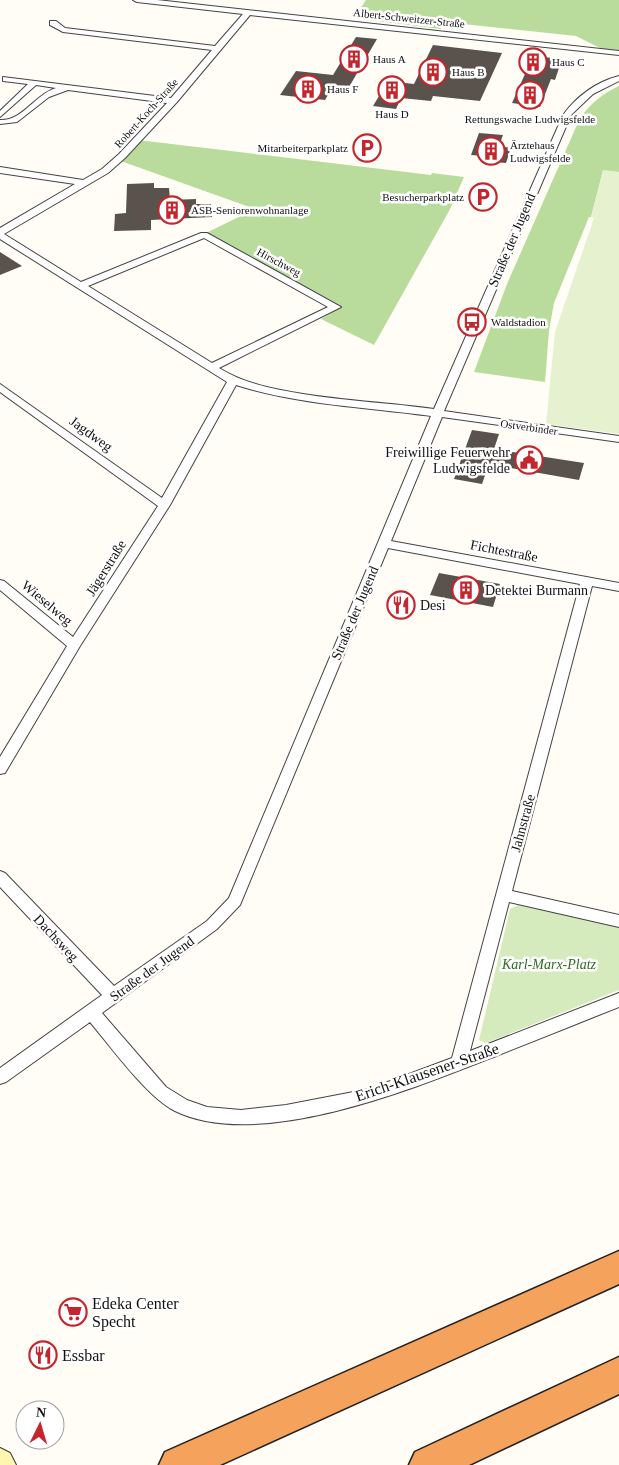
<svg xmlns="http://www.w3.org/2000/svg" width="619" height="1465" font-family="Georgia,serif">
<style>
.green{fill:#d5ebbd}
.forest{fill:#b9dc9c}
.pitch{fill:#e6f2cf}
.building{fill:#5a524d}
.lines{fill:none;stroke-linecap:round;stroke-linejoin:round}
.minor-casing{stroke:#444;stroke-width:2}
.secondary-casing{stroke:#333;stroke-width:2}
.motorway-casing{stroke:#222;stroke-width:3}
.minor{fill:#fff;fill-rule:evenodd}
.secondary{fill:#fff6b0;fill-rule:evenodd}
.motorway{fill:#f5a25d;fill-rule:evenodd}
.labels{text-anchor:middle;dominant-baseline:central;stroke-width:5;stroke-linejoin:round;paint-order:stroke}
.far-street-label{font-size:11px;fill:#111;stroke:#fff}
.far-poi-label{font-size:11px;fill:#111;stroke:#fff;text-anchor:start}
.street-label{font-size:14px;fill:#111;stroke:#fff}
.poi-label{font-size:14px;fill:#111;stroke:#fff;text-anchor:start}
.park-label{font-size:14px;font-style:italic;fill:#2f6b1f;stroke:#fff}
.near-street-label{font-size:16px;fill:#111;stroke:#fff}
.near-poi-label{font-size:16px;fill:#111;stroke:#fff;text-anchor:start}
</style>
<rect width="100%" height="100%" fill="#fffdf5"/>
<path class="green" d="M518,905L619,926V990L486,1043L479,1040L510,909Z"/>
<path class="forest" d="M366,0H619V51L602,49L576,36L463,24L448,25L440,29L354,18Z
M619,86V172L603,171L591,217H589L554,303L549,331L545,382L474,372L507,284L580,118C591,103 602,94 619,86Z
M138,140L431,175L432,173L464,177L449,211L374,345L321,319L342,306L206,233L255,209L118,160Z"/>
<path class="pitch" d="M603,170L619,172V434L546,424L555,332L594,218L591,217Z"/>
<path class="building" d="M356,37L377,39L349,87L334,85L325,100L280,95L296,71L333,75Z
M433,45L502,53L480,101L433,96L431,101L401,98L396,109L373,106L388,81L414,84Z
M533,56L562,59L555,80L551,79L540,107L512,103Z
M479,133L503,135L499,146L511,148L506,163L483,161L484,156L471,155Z
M154,183V188H169L170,200L196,199V204H211L212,217L151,220V230L114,231L115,214L126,213L127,184Z
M0,252L22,266L0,275Z
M472,430L499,434L494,449L584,463L579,480L489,464L482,484L454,479Z
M439,573L500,584L493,607L430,595Z"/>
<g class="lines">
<g class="minor-casing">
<path id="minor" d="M133,0H157L619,51V55L250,15L177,102L125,158L108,173L4,234L81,282L201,233H207L341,307L219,368C245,384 273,389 303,394C347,401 390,403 434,409L563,115C577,96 596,82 619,76V81L593,94L571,115L444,411L619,436V442L442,417L391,541L619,583V591L592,586L512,891L619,915V927L509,902L470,1051L619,993V1007C578,1023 537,1040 496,1056C415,1088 259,1152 175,1111C147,1097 111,1047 90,1022L6,1082L0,1084V1068L102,995L0,887V871L5,873L114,986L207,921L229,898L431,416C366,407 299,405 236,385L170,505L80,646L5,773L0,774V757L67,646L0,590V580L4,581L73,637L158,506L0,392V384L162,498L227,382L0,239V228L75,184L0,173V167L83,180L102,169L119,154L167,103L68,90L49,97L17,122L0,124V120C23,121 34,95 56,88L36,85L0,117V111L28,84L3,81V77L171,98L212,50L63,32L50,25V21H56L65,28L215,46L243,14L137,2ZM204,238L328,307L212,363L88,286ZM388,548L580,584L452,1058L369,1089L286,1105L241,1110L207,1107L187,1100L166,1087L102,1013L217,929L240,905Z"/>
</g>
<g class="secondary-casing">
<path id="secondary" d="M0,1448L10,1453L16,1465H0Z"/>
</g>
<g class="motorway-casing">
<path id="motorway" d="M619,1251V1284L220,1465H159L165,1452Z
M619,1357V1394L469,1465H409L415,1452Z"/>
</g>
<use href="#minor" class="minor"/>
<use href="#secondary" class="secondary"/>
<use href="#motorway" class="motorway"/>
</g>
<defs>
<g id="building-ring" transform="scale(1.4375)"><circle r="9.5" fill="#fff" stroke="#c4262e" stroke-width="1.5"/><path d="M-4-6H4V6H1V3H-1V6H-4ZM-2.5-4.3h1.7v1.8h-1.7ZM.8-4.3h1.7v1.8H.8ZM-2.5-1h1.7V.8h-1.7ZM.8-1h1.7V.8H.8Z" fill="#c4262e"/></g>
<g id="parking-ring" transform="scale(1.4375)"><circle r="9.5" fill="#fff" stroke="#c4262e" stroke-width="1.5"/><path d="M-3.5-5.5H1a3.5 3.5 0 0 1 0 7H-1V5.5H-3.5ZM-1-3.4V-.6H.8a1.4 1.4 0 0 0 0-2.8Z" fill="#c4262e"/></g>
<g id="bus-ring" transform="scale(1.4375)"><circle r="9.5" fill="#fff" stroke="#c4262e" stroke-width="1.5"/><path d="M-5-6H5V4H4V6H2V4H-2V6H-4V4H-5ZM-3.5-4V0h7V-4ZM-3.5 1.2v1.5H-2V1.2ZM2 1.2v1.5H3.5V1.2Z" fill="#c4262e"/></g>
<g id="civic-ring" transform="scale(1.4375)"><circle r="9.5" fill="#fff" stroke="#c4262e" stroke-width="1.5"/><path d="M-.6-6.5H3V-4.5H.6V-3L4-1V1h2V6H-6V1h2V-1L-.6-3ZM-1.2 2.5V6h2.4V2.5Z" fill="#c4262e"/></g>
<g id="restaurant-ring" transform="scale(1.4375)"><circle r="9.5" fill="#fff" stroke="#c4262e" stroke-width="1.5"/><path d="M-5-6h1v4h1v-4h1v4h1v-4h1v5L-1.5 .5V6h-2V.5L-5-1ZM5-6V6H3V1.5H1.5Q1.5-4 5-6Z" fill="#c4262e"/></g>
<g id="supermarket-ring" transform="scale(1.4375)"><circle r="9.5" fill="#fff" stroke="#c4262e" stroke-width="1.5"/><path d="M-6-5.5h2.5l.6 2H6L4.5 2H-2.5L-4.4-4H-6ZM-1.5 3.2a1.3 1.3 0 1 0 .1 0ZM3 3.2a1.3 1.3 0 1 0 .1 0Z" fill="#c4262e"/></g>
</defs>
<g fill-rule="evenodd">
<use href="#building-ring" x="354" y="59"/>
<use href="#building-ring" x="533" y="62"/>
<use href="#building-ring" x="433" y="72"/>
<use href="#building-ring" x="308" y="89"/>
<use href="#building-ring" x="392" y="90"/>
<use href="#building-ring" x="530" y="95"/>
<use href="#parking-ring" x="367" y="148"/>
<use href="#building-ring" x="491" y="151"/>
<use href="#parking-ring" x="483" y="197"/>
<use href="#building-ring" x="172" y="210"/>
<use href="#bus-ring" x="472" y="322"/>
<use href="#civic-ring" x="529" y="460"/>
<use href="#building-ring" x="466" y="590"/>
<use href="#restaurant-ring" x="401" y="605"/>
<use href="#supermarket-ring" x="73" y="1312"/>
<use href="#restaurant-ring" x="43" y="1355"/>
</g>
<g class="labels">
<g class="far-street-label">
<text transform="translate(409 18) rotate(6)">Albert-Schweitzer-Straße</text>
<text transform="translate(146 113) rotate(-48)">Robert-Koch-Straße</text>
<text transform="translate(279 262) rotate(28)">Hirschweg</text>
<text transform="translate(529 427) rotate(8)">Ostverbinder</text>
</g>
<g class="far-poi-label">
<text x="373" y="59">Haus A</text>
<text x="552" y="62">Haus C</text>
<text x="452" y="72">Haus B</text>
<text x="327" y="89">Haus F</text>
<text x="392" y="114" text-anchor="middle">Haus D</text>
<text x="530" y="119" text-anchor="middle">Rettungswache Ludwigsfelde</text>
<text x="510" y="145">Ärztehaus<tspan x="510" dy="13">Ludwigsfelde</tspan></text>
<text x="348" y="148" text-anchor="end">Mitarbeiterparkplatz</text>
<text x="464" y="197" text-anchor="end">Besucherparkplatz</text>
<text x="191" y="210">ASB-Seniorenwohnanlage</text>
<text x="491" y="322">Waldstadion</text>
</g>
<g class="street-label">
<text transform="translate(512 240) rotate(-67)">Straße der Jugend</text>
<text transform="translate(91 434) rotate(36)">Jagdweg</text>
<text transform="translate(504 551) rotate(11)">Fichtestraße</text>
<text transform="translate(106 568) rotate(-58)">Jägerstraße</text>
<text transform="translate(47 603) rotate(40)">Wieselweg</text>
<text transform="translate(355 613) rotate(-67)">Straße der Jugend</text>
<text transform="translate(523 823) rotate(-75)">Jahnstraße</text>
<text transform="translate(56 938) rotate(47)">Dachsweg</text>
<text transform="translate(152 969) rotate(-36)">Straße der Jugend</text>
</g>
<g class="poi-label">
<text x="510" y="452" text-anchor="end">Freiwillige Feuerwehr<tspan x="510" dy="16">Ludwigsfelde</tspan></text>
<text x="485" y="590">Detektei Burmann</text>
<text x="420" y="605">Desi</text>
</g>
<g class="park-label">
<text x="549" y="964">Karl-Marx-Platz</text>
</g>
<g class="near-street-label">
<text transform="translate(427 1072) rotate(-19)">Erich-Klausener-Straße</text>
</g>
<g class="near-poi-label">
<text x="92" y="1303">Edeka Center<tspan x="92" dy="18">Specht</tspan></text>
<text x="62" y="1355">Essbar</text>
</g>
</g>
<g transform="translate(40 1425) rotate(5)"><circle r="24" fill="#ffffff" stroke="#a0a0a0"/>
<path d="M0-4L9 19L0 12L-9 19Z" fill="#c4262e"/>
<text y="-8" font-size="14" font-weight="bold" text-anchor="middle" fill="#111111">N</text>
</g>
</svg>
